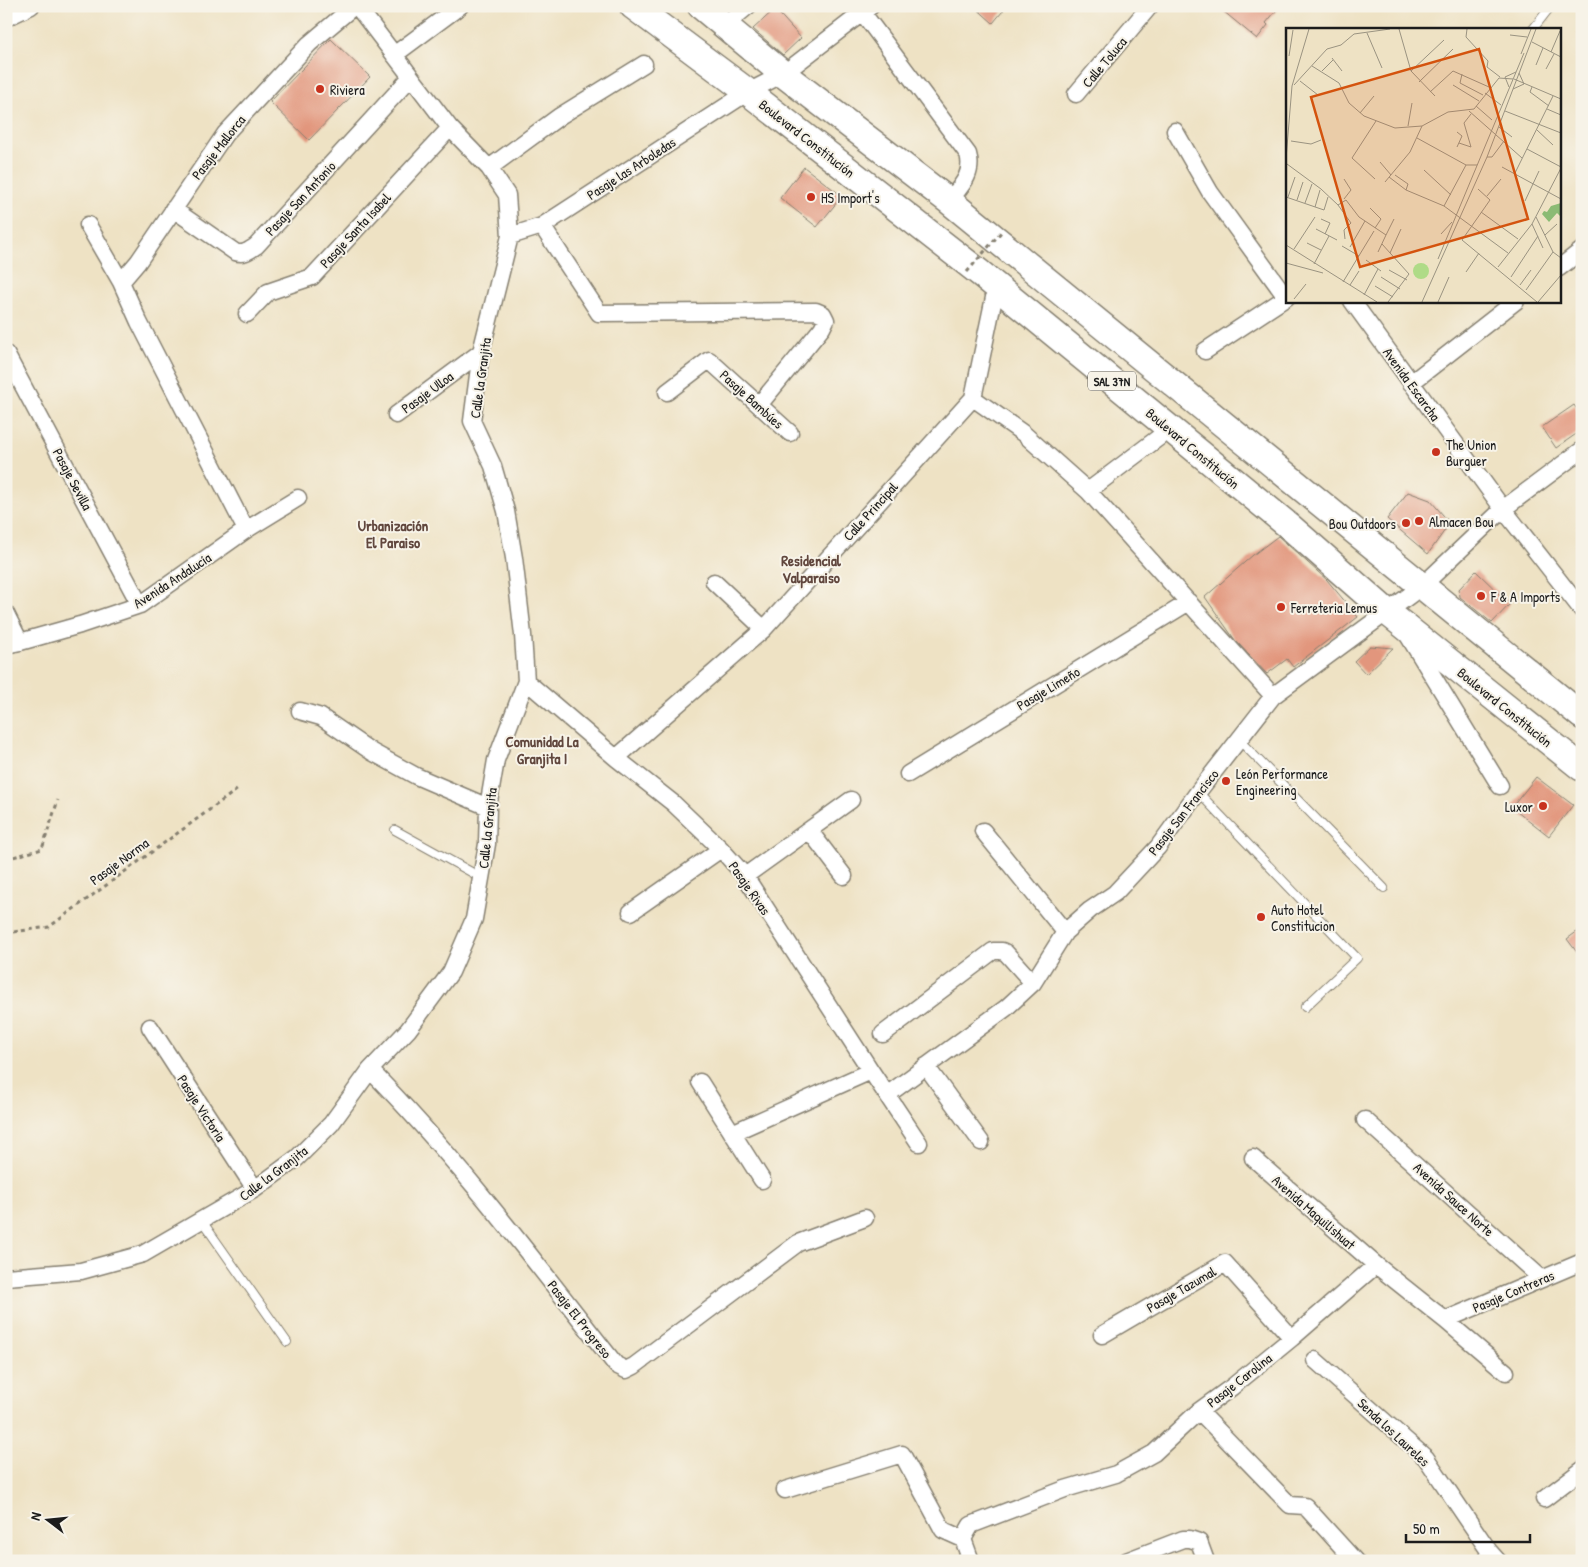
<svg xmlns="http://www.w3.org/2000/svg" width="1588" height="1567" font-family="'Patrick Hand',sans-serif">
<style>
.building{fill:#e2967d}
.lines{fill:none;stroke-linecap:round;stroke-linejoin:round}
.service-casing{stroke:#857f70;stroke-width:10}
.minor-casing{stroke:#857f70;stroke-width:19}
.trunk-casing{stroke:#857f70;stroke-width:29}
.path{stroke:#857f70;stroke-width:3;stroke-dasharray:4 4;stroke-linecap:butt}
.service{stroke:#fff;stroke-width:8}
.minor{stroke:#fff;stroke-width:16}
.trunk{stroke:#fff;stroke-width:26}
.path-bridge{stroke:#857f70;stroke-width:3;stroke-dasharray:4 4;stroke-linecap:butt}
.poi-dot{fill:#c8321e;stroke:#f7f3e8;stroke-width:2}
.labels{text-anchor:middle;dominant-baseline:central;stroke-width:4;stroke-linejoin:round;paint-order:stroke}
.shield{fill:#f7f3e8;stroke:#5e5c59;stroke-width:1}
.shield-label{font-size:12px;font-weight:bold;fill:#1c1c1c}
.street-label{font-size:14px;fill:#1c1c1c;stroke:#f7f3e8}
.poi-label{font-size:14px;fill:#1c1c1c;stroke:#f7f3e8;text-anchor:start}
.neighbourhood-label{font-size:15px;font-weight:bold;fill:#61473e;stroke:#f7f3e8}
.inset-road{fill:none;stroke:#9a9381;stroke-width:1}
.view{fill:#d4530e;fill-opacity:0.15;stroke:#d4530e;stroke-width:2.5}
.inset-edge{fill:none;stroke:#1c1c1c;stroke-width:2.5}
</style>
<rect width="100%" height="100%" fill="#f7f3e8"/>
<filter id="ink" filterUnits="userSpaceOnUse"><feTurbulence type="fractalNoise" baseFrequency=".02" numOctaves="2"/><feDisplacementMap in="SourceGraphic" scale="10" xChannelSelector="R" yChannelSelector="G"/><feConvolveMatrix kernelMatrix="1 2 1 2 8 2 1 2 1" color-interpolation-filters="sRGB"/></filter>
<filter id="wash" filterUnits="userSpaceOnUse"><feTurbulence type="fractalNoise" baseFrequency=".0096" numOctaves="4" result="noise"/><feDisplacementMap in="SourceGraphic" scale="20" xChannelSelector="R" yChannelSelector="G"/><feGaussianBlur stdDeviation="1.12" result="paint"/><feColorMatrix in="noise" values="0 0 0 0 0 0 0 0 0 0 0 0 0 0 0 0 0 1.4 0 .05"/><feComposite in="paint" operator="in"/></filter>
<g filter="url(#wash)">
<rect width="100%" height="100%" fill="#eee2c4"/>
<g id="blocks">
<path class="building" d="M974,6H1007L993,23Z
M1217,6H1280L1266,23L1268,25L1257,39Z
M775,9L801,38L783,55L753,29Z
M331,39L370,77L309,140L270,102Z
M804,167L842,196L817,227L780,198Z
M1574,405L1582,416V430L1556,448L1542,427Z
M1408,492L1430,500L1450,523L1428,554L1387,519Z
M1278,536L1327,580L1358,617L1293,667L1287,659L1267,674L1235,640L1205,597L1253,555Z
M1476,571L1510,604L1492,623L1460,597L1459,589Z
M1370,646L1393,648L1366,674L1354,661Z
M1536,777L1573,805L1549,836L1512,807Z
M1582,928V959L1567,939Z"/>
</g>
</g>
<g filter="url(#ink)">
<use href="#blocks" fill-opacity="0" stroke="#857f70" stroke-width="1"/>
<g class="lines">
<g class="service-casing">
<path id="service" d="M1533,29L1551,6
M1239,740L1384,888
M1198,792L1357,958L1305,1007
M395,830L482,878
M202,1221L287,1342"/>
</g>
<g class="minor-casing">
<path id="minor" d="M862,12L968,154C974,174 961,186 949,201
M6,18L31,6
M725,25L748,6
M394,55L460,6
M1076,94L1150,6
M1175,131L1210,192L1286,297
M489,168L560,116L644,64
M173,209L235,252C244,255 248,251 256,246L411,77
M88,225L121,282
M542,226L599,313L816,311L823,314L826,320L822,328L759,405
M510,236L542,226L748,92L783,74L871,6
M1559,268L1582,250
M1352,301L1503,509L1582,610
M247,314L268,292L312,277L450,128
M1205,351L1287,297
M6,354L140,605
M1411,383L1516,301
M667,392L709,360L790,433
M973,398L1024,434L1088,491L1273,696
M396,415L481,352
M1088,491L1170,429
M246,530L139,322L121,282L138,262L225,134L309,44L354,6
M714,582L764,629
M6,614L20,642
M1409,637L1500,786
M6,645L20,642L80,625L140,605L246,530L298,498
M526,681L616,758L673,803L721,849L745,876L871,1071L919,1143
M300,711L321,717L372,752L416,776L488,807
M616,758L764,629L973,398L996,288
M908,774L1189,602
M809,830L844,876
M983,831L1065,932
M745,876L851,800
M631,912L721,849
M150,1027L255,1189
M883,1034L993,951H1002L1006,953L1033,983
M926,1066L981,1142
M370,1070C460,1161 537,1265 616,1365L626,1370L634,1366L798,1243L865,1218
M700,1082L762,1180
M887,1095L1006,1008L1033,983L1065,932L1090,910L1115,893L1158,847L1198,792L1273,696L1421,587L1503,509L1582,450
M1365,1120L1542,1279
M732,1133L871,1071
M1253,1158L1376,1265
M6,1277L81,1271L143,1254L255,1189L297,1158L331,1124L370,1070L408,1030L451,972L474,919L487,844L488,807L496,760L526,681L523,635L514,558L506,511L493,466L472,421L481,352L510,236L507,195L489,168L450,128L357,6
M1445,1320L1582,1262
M1102,1335L1225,1263L1292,1338
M1315,1360L1426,1458L1489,1551L1498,1561
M1199,1411L1290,1505L1305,1506L1355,1561
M785,1490L902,1454L943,1530L963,1539
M1544,1499L1582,1470
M971,1561L963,1539L971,1525L1065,1489L1116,1474L1154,1453L1199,1411L1232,1387L1292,1338L1376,1265L1445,1320L1506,1372
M1126,1561L1183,1539H1190L1199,1542L1206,1561"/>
</g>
<g class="trunk-casing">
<path id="trunk" d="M633,6L748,92L980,273L1289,526L1387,612L1582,768
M701,6L783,74L949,201L1582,716"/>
</g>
<path class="path" d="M6,859L42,849L58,800
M6,933L49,927L238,789"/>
<use href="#service" class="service"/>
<use href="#minor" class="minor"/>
<use href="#trunk" class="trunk"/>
<path class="path-bridge" d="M967,272L1002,231"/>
</g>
</g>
<g class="poi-dot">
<circle cx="320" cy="89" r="5"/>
<circle cx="811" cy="197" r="5"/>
<circle cx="1436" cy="452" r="5"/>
<circle cx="1419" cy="521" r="5"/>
<circle cx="1406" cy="523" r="5"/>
<circle cx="1481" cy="596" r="5"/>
<circle cx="1281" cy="607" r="5"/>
<circle cx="1226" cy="781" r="5"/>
<circle cx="1543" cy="806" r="5"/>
<circle cx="1261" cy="917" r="5"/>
</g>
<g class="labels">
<rect class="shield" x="1088" y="371.5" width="48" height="19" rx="4"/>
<g class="shield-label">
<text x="1112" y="381">SAL 37N</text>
</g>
<g class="street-label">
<text transform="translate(1104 62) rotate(-50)">Calle Toluca</text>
<text transform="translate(807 138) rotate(38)">Boulevard Constitución</text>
<text transform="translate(218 147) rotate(-52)">Pasaje Mallorca</text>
<text transform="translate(631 168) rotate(-33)">Pasaje las Arboledas</text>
<text transform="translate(300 198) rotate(-47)">Pasaje San Antonio</text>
<text transform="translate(355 230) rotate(-47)">Pasaje Santa Isabel</text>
<text transform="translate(480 378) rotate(-82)">Calle la Granjita</text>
<text transform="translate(1412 384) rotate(54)">Avenida Escarcha</text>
<text transform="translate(427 392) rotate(-36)">Pasaje Ulloa</text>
<text transform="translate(752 399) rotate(42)">Pasaje Bambúes</text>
<text transform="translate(1193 448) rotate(40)">Boulevard Constitución</text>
<text transform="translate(73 479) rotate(62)">Pasaje Sevilla</text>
<text transform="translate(870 511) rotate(-48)">Calle Principal</text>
<text transform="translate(172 580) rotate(-33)">Avenida Andalucía</text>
<text transform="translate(1048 688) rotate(-31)">Pasaje Limeño</text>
<text transform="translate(1505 707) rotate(39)">Boulevard Constitución</text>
<text transform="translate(1183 812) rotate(-52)">Pasaje San Francisco</text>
<text transform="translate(487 828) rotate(-84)">Calle la Granjita</text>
<text transform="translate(119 861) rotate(-36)">Pasaje Norma</text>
<text transform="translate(750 888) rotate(55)">Pasaje Rivas</text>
<text transform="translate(202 1108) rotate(57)">Pasaje Victoria</text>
<text transform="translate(273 1173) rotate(-37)">Calle la Granjita</text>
<text transform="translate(1454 1199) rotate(42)">Avenida Sauce Norte</text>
<text transform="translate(1314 1212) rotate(41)">Avenida Maquilishuat</text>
<text transform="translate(1181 1289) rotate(-30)">Pasaje Tazumal</text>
<text transform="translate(1513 1291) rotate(-23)">Pasaje Contreras</text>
<text transform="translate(580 1319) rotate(52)">Pasaje El Progreso</text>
<text transform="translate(1239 1380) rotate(-38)">Pasaje Carolina</text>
<text transform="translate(1394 1432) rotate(43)">Senda los Laureles</text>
</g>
<g class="poi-label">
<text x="330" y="89">Riviera</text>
<text x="821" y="197">HS Import's</text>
<text x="1446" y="444">The Union<tspan x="1446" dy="16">Burguer</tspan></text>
<text x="1429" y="521">Almacen Bou</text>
<text x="1396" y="523" text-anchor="end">Bou Outdoors</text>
<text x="1491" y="596">F &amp; A Imports</text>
<text x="1291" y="607">Ferreteria Lemus</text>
<text x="1236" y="773">León Performance<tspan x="1236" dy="16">Engineering</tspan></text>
<text x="1533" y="806" text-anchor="end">Luxor</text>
<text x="1271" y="909">Auto Hotel<tspan x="1271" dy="16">Constitucion</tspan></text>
</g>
<g class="neighbourhood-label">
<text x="393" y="525">Urbanización<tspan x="393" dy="17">El Paraiso</tspan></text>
<text x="811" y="560">Residencial<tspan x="811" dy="17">Valparaiso</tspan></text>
<text x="542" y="741">Comunidad La<tspan x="542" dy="17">Granjita I</tspan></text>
</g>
</g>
<g transform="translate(1286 28)">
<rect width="275" height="275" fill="#eee2c4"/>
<path d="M127 243a8 8 0 1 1 16 0a8 8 0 1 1-16 0Z" fill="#afdb87"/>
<path d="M275,175V189L271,185L263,194L256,186L258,183L261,184L265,178Z" fill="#8bbb74"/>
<path class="inset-road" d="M113,1L125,43L149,68M181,1L180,9L202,33L201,39L214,49M81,5L96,40M224,7L241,9M246,14L275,29M265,24L274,3M235,26L245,1M3,28L7,2M46,30L56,43M250,37L257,20M26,38L53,55L63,75L78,88L109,100L136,98L162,84L188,81L213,50L227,51M260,41L268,26M36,43L47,32M125,43L158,12M176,46L174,55L197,67M228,51L275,71M14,53L32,67M133,54L167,21M8,57L41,21L55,17L68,6L104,1M167,57L193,73M223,59L219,49L230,44M246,59L244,64L263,78M227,61L238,56L233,45M144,64L167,43L203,59M199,65L215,77M190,78L206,92M261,81L275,87M183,83L236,130M219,83L275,105M74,85L88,68M122,98L126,75M213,99L226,109M251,102L267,117M131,110L180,137H191M5,113L25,116L35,112M173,115L185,119L178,95L185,86M171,119L176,108L171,104M241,121L275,139M201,129H206L218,113M0,131L6,58L23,1M94,134L105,147M1,136L35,161L52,177L65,195L58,202L59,211M216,139L275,171M138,142L165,167M229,145L267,68M109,147L122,156L120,162M103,149L120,162L158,178L222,225M58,151L65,162L58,171M89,151L66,130L90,93M99,154L124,124L136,98M192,161L204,172L176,212L251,274M201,168L215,151M0,169L38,182L42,169M2,169L9,149M11,172L17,154M239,173L253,143M19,175L26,156M52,177L60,172L73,189L100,207L92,224M158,178L180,137M29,179L34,162M84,180L95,191L89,200M195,184L232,211M250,189L267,224L275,230M35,191L44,195L39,206M246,196L257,220M30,201L51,212M155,206L166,194M100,207L108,191M259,207L271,196M21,215L35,222M96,216L123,246L102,274M0,217L91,274M56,218L73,228M64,219L79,193M8,221L29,189M104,225L115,201M152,231L238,25M80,232L95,243M0,235L37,245M28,236L43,208M212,239L246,196L275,140M103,242L121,252M180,244L193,225M95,249L114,261M225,249L252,208M57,254L88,203M64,257L73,243M234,257L245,242M89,258L107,269M240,262L267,224M78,267L92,241M8,271L20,256M136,274L201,129L250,1M152,274L163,249M252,274L275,247"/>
<path class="view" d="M193,21L242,191L74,239L25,69Z"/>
<rect width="275" height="275" class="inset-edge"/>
</g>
<rect width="1588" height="1567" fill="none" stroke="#f7f3e8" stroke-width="25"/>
<g transform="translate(48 1520) rotate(286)" stroke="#f7f3e8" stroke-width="4" paint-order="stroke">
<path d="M0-4L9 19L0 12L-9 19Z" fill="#1c1c1c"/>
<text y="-8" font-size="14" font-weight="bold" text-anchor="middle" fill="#1c1c1c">N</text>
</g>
<path d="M1406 1534v8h124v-8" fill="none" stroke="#1c1c1c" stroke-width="2.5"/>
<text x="1413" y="1534" font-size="15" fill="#1c1c1c" stroke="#f7f3e8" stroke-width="4" paint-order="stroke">50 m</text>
</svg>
